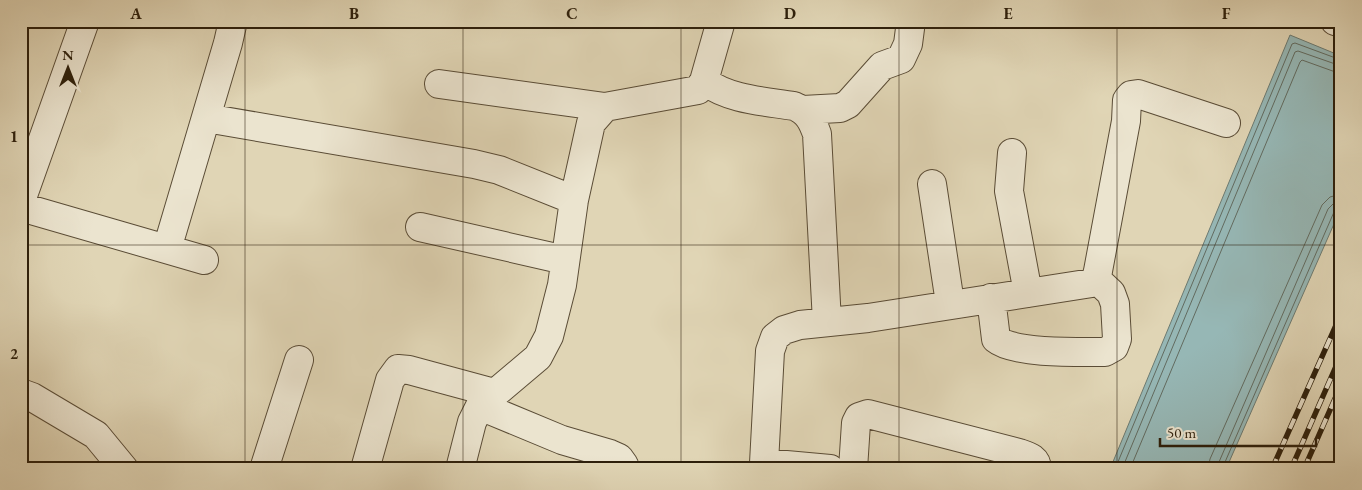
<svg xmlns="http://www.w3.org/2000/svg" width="1362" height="490" font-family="'EB Garamond',serif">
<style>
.water{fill:#96b7b5;stroke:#6c7a71}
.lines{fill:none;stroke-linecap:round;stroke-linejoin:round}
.shore{stroke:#626b60;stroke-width:1}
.minor-casing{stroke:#5a4c36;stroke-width:30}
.minor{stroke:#ebe4cf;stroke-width:28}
.rail-casing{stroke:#2d1f0b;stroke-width:5.5}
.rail{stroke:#ebe4cf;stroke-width:4;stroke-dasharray:11;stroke-linecap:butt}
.grid{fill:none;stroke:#2d1f0b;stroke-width:1;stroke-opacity:0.55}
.neatline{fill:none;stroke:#2d1f0b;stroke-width:2}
.grid-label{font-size:16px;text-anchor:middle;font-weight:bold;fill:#2d1f0b}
</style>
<rect width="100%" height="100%" fill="#e0d5b5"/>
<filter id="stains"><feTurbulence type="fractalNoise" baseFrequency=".004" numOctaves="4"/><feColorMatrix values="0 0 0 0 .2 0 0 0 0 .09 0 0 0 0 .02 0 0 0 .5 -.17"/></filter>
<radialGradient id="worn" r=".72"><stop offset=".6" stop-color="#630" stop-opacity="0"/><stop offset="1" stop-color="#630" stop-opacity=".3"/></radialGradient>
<path class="water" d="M1290,35L1341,56V208L1226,469H1110Z"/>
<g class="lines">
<path class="shore" d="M1115,469L1292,44L1295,43L1341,60
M1122,469L1295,52L1298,51L1341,66
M1130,469L1300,62L1302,60L1341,74
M1208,469L1210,459L1322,205L1330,197L1341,194
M1216,469L1328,209L1333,204L1341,202
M1222,469L1334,212L1341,208"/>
<g class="minor-casing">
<path id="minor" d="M1335,21L1341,23
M704,81C730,100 763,101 794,106C808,112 812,120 817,134L827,322
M439,84L605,107
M803,110L840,108L848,104L882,66L901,59L908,44L911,21
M206,118L474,164L499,170L574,200
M1012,153L1009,191L1028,293
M932,184L950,303
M21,201L85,21
M21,207L204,260
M420,227L565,260
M167,249L228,43L233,21
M991,298L996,339C1014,354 1081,352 1105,352L1114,347L1117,339L1115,304L1111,293L1096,279
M21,393L32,397L96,435L124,469
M480,406L562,440L610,454L619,458L624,465L623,469
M764,463L830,469
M264,469L299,360
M365,469L390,380L398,369L409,370L494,393
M460,469L472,422L480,406L538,357L549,336L562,285L574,200L591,123L605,107L698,90L704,81L721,21
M762,469L764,463L770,351L775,337L784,330L800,325L868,318L1092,283L1096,279L1098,271L1126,121L1127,100L1131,95L1138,94L1226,123
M853,469L856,423L859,417L868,414L1019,453C1028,456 1037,458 1037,469"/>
</g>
<use href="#minor" class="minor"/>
<g class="rail-casing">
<path id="rail" d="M1272,469L1341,314
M1291,469L1341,355
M1304,469L1341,385"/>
</g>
<use href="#rail" class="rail"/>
</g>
<path class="grid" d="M245,21V469M463,21V469M681,21V469M899,21V469M1117,21V469M21,245H1341"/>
<rect width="1362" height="490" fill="none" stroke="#e0d5b5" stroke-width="55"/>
<g transform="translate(68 68)" stroke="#ebe4cf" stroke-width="4" paint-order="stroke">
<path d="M0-4L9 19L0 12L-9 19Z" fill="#2d1f0b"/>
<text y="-8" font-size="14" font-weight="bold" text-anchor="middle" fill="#2d1f0b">N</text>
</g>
<path d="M1160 438v8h156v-8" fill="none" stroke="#2d1f0b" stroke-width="2.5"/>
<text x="1167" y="438" font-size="15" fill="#2d1f0b" stroke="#ebe4cf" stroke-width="4" paint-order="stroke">50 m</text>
<rect x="28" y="28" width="1306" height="434" class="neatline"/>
<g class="grid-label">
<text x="136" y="19">A</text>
<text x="354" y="19">B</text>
<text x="572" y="19">C</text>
<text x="790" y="19">D</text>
<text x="1008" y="19">E</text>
<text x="1226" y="19">F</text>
<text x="14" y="142">1</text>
<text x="14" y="359">2</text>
</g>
<rect width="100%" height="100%" filter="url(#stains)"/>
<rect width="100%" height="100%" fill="url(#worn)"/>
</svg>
